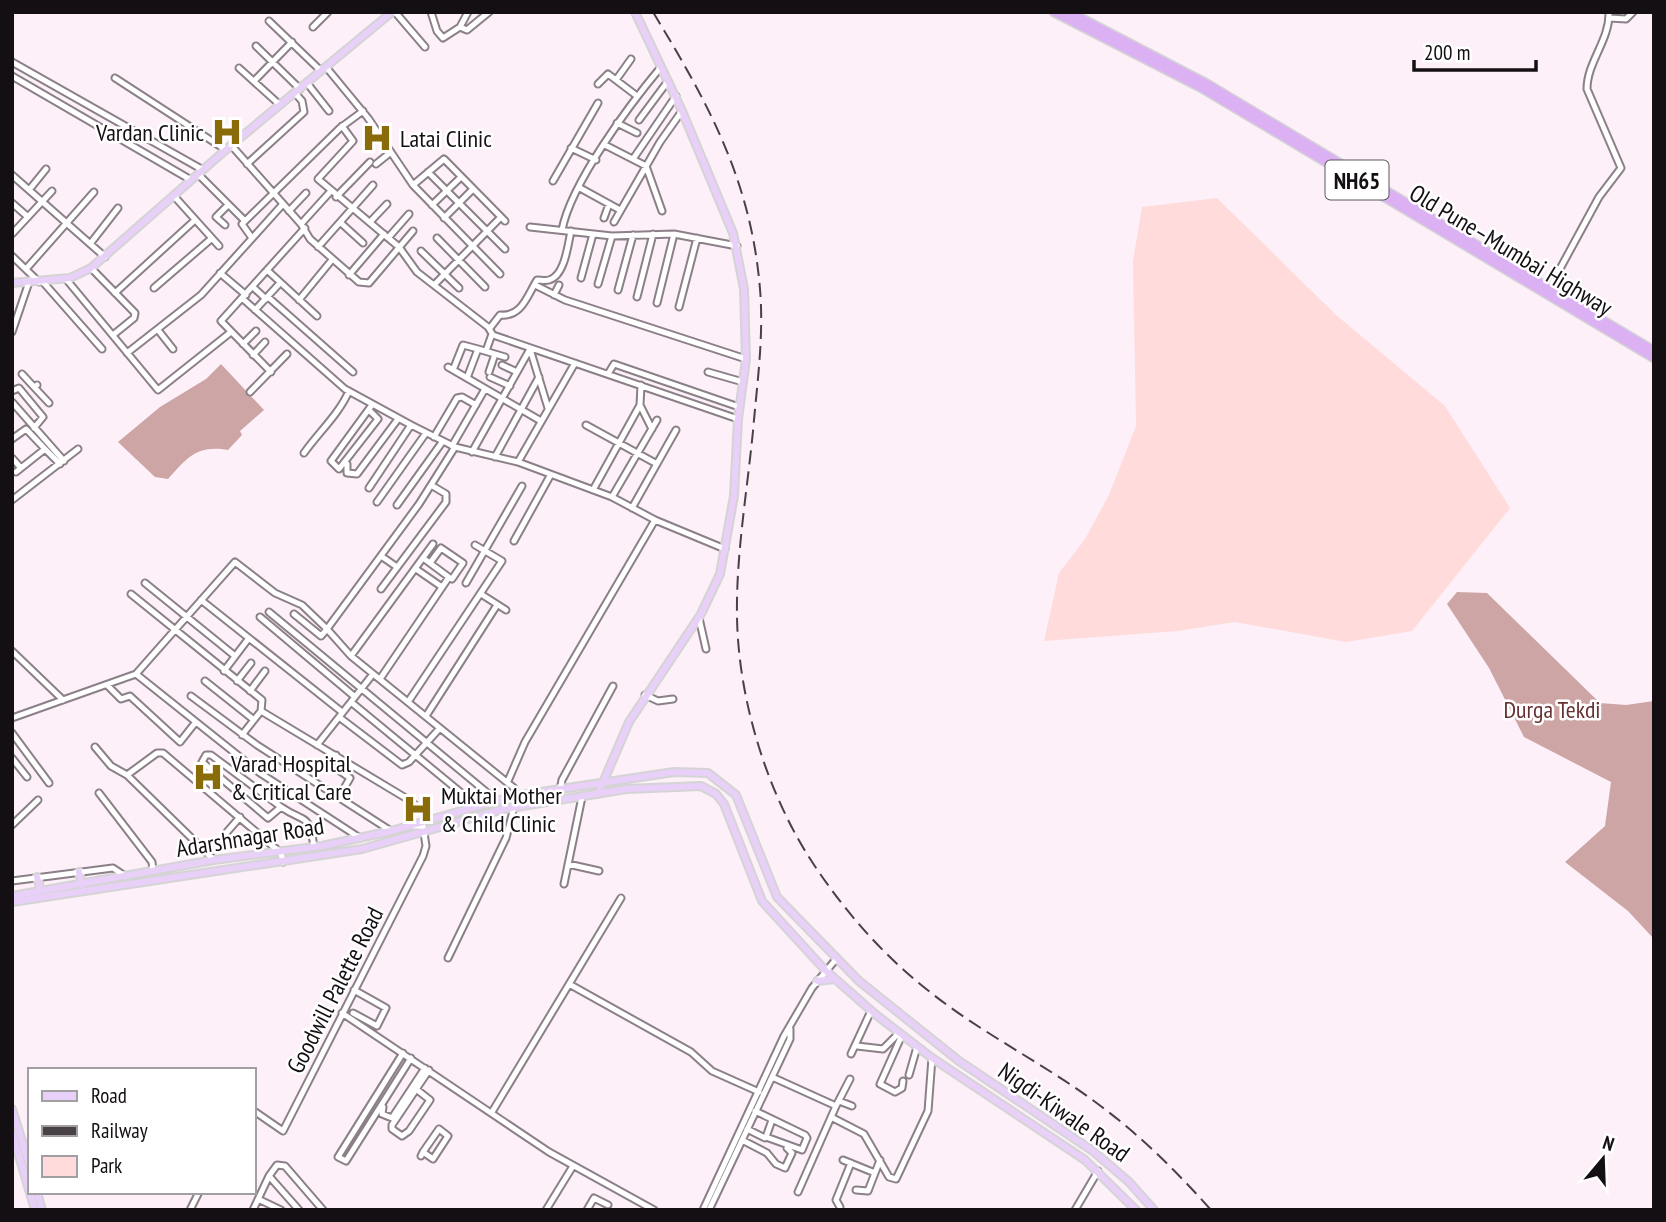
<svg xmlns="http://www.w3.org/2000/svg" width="1666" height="1222" font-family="'PT Sans Narrow',sans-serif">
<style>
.green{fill:#ffdcdb}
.forest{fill:#cca5a4}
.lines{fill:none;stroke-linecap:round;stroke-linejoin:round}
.minor-casing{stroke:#8b8088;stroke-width:9}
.major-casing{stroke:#d5d4d5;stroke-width:10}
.highway-casing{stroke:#d5d4d5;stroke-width:11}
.minor{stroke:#fff;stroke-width:5}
.major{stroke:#e9d0f8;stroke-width:6}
.highway{stroke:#dbb1f4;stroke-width:8}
.rail{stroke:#484146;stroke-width:2;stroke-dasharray:14 7;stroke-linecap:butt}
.labels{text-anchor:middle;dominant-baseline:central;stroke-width:5;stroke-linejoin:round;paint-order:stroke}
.shield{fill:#fff;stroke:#5a575a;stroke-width:2}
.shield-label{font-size:23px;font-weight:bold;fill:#140f13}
.poi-label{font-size:24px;fill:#140f13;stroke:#fff;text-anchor:start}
.street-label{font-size:24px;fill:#140f13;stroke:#fff}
.park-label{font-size:24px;fill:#663132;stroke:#fff}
</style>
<rect width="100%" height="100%" fill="#fdf0f9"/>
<path class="green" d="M1217,198L1335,314L1445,406L1510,508L1412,631L1346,642L1235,622L1178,631L1044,641L1059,573L1085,539L1109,495L1136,426L1133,261L1142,207Z"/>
<path class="forest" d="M221,364L264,410L240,431L242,435L228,450C197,445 188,457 168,479L155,477L118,442L160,407L206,379Z
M1457,592L1487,593L1600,703L1626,705L1654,701V939L1628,911L1565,862L1605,826L1611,782L1524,737L1489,668L1447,604Z"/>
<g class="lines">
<g class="minor-casing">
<path id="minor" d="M395,12L425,47
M431,12L437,31L443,38L460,27L467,30L489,12
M1610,18L1626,19L1633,12
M269,21L321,71
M313,27L328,12
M460,27L468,12
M256,46L300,89
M12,62L203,170
M326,67L368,118L413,185L500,274
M239,68L280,105
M12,76L191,180
M115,78L226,150
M616,80L631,59
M254,81L292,42
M307,83L329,111
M598,84L608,74L637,96
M639,120L668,81
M617,123L637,133
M342,126L353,141L318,179L399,247L417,272L488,327L493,335L738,419
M231,145L301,224L310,239L359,282L369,283L413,231
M605,145L646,166L662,211
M571,148L596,160
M633,159L676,96
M247,164L304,112L302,101L295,93
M376,164L391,152
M428,172L505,249
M198,174L243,219
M12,175L105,257
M553,181L598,103
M413,185L444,159L505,221
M580,188L620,210
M29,190L46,169
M174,196L219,246
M336,197L370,162
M12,203L28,217
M432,205L461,177
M289,211L306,193
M444,218L473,189
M604,218L609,204
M370,222L387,204
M614,222L660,142L682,111
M341,223L363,243
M301,224L330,192
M225,225L216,217L227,206
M530,227L612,236L674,234L737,246
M562,230C571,183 630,104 661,67
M12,234L52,191
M252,238L242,224L340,128L363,111
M388,238L409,214
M437,238L485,287
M90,244L118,208
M318,247L373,185
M421,251L459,288
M12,256L39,282
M91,268L135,313L134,318L113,335
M26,269L94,192
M267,270L317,316
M220,273L246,295
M349,275L384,234
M581,278L593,234
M66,279L158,390L231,332
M43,282L102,349
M435,284L501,217
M598,284L612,236
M535,285L565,300L746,359
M253,287L266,299
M154,288L211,239
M1549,289L1599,197L1621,168L1587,89C1587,62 1610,40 1609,12
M618,290L633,235
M115,293L195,220
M554,295L559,285
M268,297L353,372
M637,297L653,234
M243,299L345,389L411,425L455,447L518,462L612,497L655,520L725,549
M299,300L331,261
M657,303L674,234
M679,307L697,238
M255,310L280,283
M490,328L500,315C522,317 527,296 537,280C541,280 545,281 549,280C565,276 568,244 571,231
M158,330L173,349
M12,332L29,282
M243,344L256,331
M530,349L548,408
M486,351L492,334
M127,353L201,295L283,204
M253,355L265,342
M502,365L517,372
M448,367L541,421
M453,370L463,345L478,349
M271,372L221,321L305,228
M489,372L495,354
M708,372L743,382
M22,374L34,387L37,385
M608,374L614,364L739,407
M490,377L510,386
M467,378L478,349L505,357
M641,385L640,405L652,429
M34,387L49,403
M12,391L19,388L43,417L34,428
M250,392L287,354
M12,402L64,461
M369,410L378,419L339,469L331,461L369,409L372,405
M586,425L657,464
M434,437L457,398L462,397L476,405
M12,439L26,429L45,449
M452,446L485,389
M472,452L530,349
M304,453C319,432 339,414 349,391
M495,457L539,377
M12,458L21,468
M518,462L575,363
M347,464V473L357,474L398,419
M16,472L45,449L60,464
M369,488L411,425
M593,490L640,405
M612,497L657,420
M12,500L78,449
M377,502L426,433
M397,505L443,441
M632,508L676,430
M514,541L550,476
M381,556L397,567
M423,558L450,578L452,579L463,563L441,548L430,563
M416,569L442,587
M145,583L235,656
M466,583L522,486
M381,589L446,502V494L431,485
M131,594L262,700L261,711L242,735
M481,594L506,610
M201,600L342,712
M269,612L496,800
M260,617L355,697
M699,618L706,649
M12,651L63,700
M351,656L433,544
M224,671L249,638
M136,674L260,773L360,838
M380,679L447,580
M205,681L254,720
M237,681L251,663
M107,685L121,699L130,696L180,742L195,723
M250,691L265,671
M645,695L658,701L673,699
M191,696L257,745L391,831
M351,702L476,805
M408,702L502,561L475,545
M261,711L409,800L432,819
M426,716L497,605
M339,717L402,765L409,762L440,728
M12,718L136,674L235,562L275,593L302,605L327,629L321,636L294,614
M12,733L49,783
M317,745L373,674
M95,747L111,766L127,775L214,860
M12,758L27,777
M330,766L336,755
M127,775L157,753H163L281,853L283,862
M508,781L525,742L655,520
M560,790L562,780L613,686
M99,793L152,862L153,871
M339,797L350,778L340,771
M281,807L211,755H206L202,762L268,818L281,807C306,824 309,812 314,847
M12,825L38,800
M227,832L240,817
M568,864L599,871
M12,881L113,868L125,876
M564,884L582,797
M448,958L506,838L514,807V788L351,656L327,629L419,504L455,447
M569,984L691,1052L712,1071L759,1092
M342,1013L549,1152L654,1210
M353,1013L377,1026L386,1008L354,990
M902,1035L880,1084L895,1092L902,1088L903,1081
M857,1046L883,1049L899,1033
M403,1053L338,1157L346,1161L411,1058
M851,1054L871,1011
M909,1075L917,1047
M772,1077L836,1106L798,1192
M416,1089L430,1100L409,1131L402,1136L392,1129V1125L429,1070
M839,1101L852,1106
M836,1106L850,1079
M383,1107L382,1114L392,1118L425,1068
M254,1111L283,1131L423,856L426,846L423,826H414
M755,1111L805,1135L807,1138L802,1150L766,1137L772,1120
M492,1112L621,898
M831,1117L864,1134L889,1177L896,1179L928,1111L932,1058
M747,1129L765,1138
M742,1140L767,1153L776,1164L785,1168L792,1153L787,1148
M421,1156L423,1152L439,1129L448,1136L433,1159L423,1152
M843,1160L875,1173
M269,1176L277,1165L285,1166L323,1210
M856,1190L868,1191L880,1160
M258,1199L281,1210
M840,1207L836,1200L851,1163
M190,1210L199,1192
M253,1210L269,1176L299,1210
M546,1210L573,1166
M587,1210L594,1198L608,1205
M703,1210L784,1036L812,988L837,958
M709,1210L790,1039V1029
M1075,1210L1098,1171"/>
</g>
<g class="major-casing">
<path id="major" d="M12,283L70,278L91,268L229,147L392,12
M598,794L629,722L701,614L720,574L734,496L738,419L746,359L744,289L733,233L682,111L635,12
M79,872L82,885
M37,877L41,891
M12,896L214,860L322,846L391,831L514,796L674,772L708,773L736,795L777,897L859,981L959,1061L1093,1151L1129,1182L1154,1210
M12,902L362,849L504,809L626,789L701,786L716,794L724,804L762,901L825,970L875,1014L932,1058L1085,1160L1136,1210
M817,981L835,979
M12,1109L30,1167
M12,1132L35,1210
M37,1192L42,1210"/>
</g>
<g class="highway-casing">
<path id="highway" d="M1054,12L1202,88L1654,358
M1069,12L1207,84L1654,351"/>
</g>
<use href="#minor" class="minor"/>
<use href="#major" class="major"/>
<use href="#highway" class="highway"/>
<path class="rail" d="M653,12C708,103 751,180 760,289C764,336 757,384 753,431C747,492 736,555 737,616C738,696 765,786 807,854C840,906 881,954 930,992C984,1035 1047,1065 1102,1107C1142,1137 1178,1173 1211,1210"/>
</g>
<defs>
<g id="hospital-bare" transform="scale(2.415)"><path d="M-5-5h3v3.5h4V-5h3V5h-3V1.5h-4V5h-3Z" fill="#8a6b0a" stroke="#fff" stroke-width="2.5" paint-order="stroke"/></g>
</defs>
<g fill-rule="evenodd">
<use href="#hospital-bare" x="227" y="132"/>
<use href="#hospital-bare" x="377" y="138"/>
<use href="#hospital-bare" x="208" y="777"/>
<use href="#hospital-bare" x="418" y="809"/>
</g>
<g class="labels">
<rect class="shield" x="1325.5" y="160.5" width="63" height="39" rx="5"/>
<g class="shield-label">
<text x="1357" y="180">NH65</text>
</g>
<g class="poi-label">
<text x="204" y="132" text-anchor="end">Vardan Clinic</text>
<text x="400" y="138">Latai Clinic</text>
<text x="231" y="763">Varad Hospital<tspan x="231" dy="28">&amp; Critical Care</tspan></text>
<text x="441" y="795">Muktai Mother<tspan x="441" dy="28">&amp; Child Clinic</tspan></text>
</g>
<g class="street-label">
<text transform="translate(1511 250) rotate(31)">Old Pune–Mumbai Highway</text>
<text transform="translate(250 837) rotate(-9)">Adarshnagar Road</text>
<text transform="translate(335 990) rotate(-63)">Goodwill Palette Road</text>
<text transform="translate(1064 1112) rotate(35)">Nigdi-Kiwale Road</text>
</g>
<g class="park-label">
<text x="1552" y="709">Durga Tekdi</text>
</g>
</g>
<rect width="1666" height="1222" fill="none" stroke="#140f13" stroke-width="28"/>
<rect x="28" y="1068" width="228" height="126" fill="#ffffff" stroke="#a19fa1" stroke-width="2"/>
<rect x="42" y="1091" width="35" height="10" fill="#e9d0f8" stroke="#a19fa1" stroke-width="2"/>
<text x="91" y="1103" font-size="21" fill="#140f13">Road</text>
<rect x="42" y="1126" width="35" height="10" fill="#484146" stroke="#a19fa1" stroke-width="2"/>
<text x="91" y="1138" font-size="21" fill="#140f13">Railway</text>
<rect x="42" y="1156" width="35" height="21" fill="#ffdcdb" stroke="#a19fa1" stroke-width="2"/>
<text x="91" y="1173" font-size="21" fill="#140f13">Park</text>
<g transform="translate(1603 1159) rotate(19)" stroke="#ffffff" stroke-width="5" paint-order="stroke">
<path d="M0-5L12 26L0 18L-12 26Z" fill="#140f13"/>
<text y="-10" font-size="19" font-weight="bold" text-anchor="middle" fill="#140f13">N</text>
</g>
<path d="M1414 60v10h122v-10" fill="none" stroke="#140f13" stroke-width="3.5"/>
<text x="1424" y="60" font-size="21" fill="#140f13" stroke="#ffffff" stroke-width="5" paint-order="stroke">200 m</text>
</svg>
